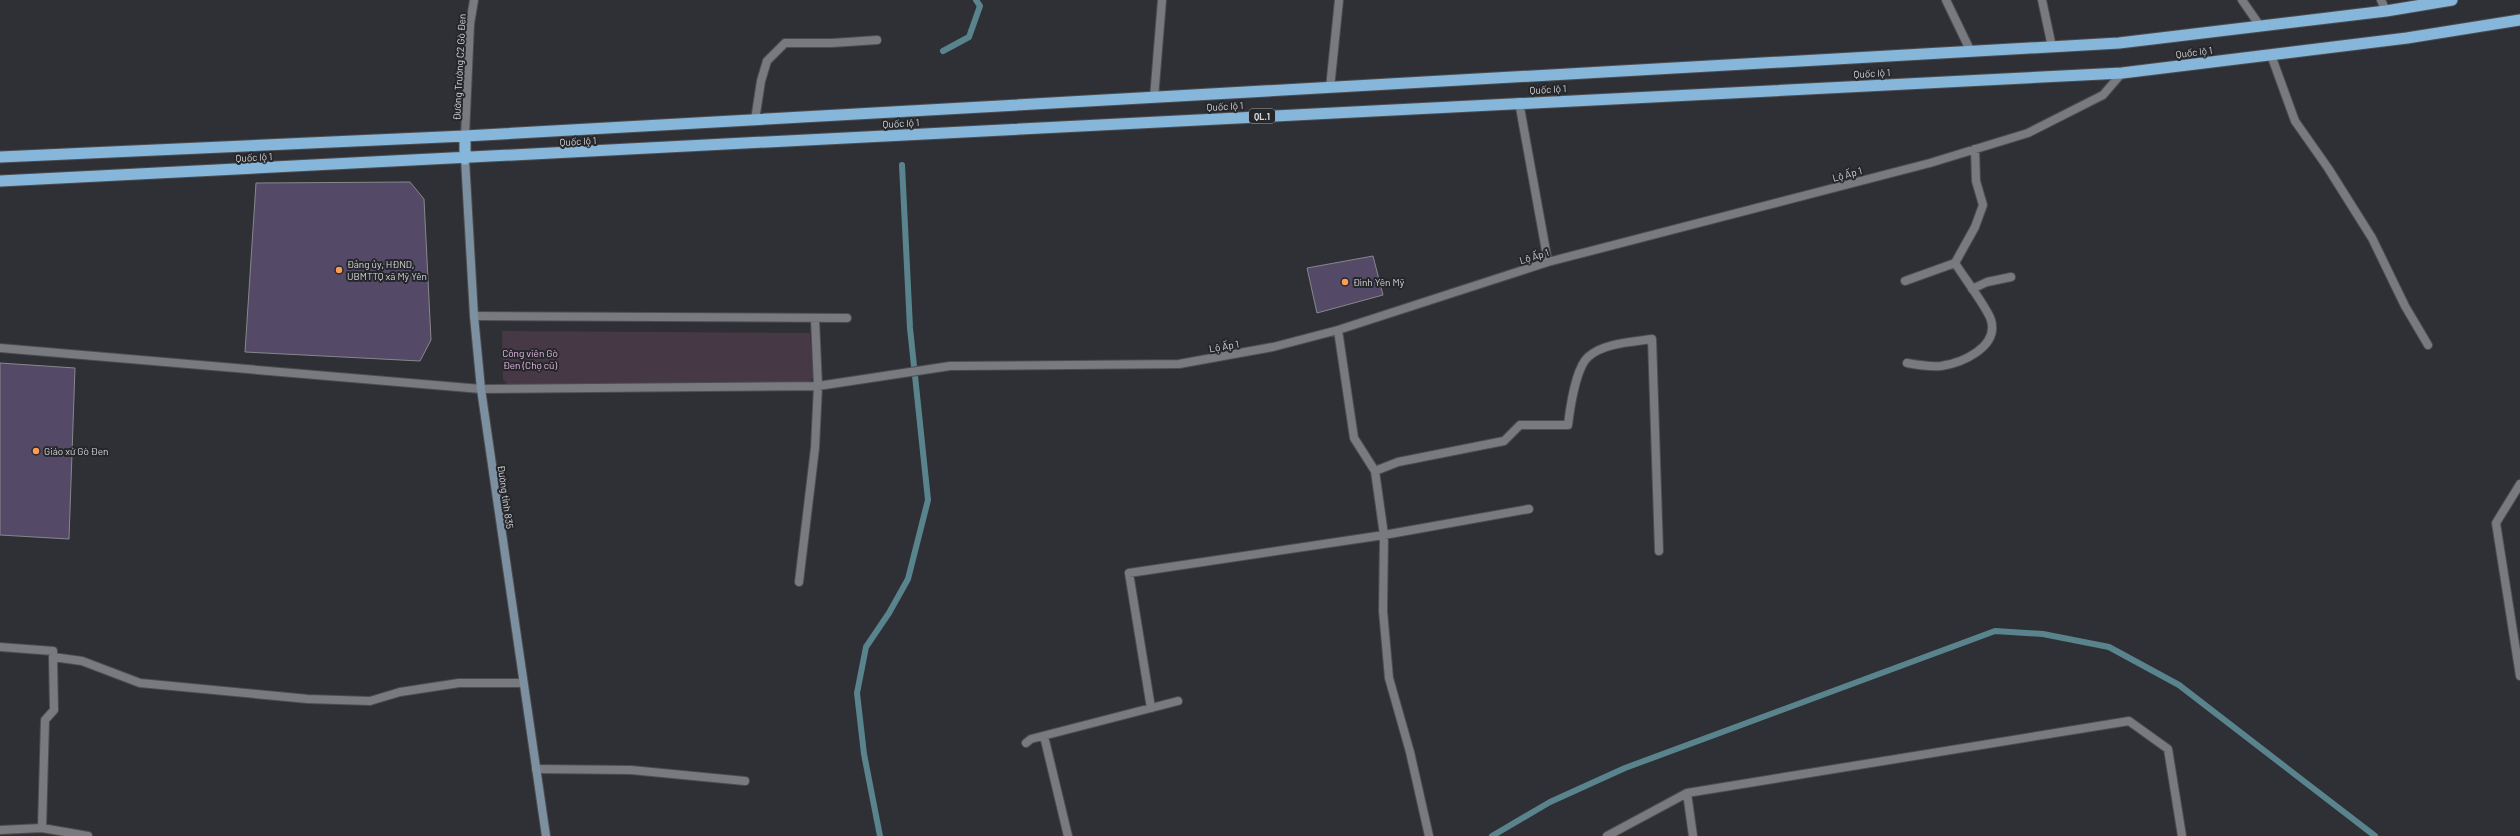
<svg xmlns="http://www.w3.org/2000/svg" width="2520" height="836" font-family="Barlow,sans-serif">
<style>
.green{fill:#473846}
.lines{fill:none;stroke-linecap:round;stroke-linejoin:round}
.stream{stroke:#5a848d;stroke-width:6}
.building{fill:#544a67;stroke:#88878c}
.service-casing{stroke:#4c4d50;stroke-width:10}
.minor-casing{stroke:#4c4d50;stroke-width:10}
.secondary-casing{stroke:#4c4d50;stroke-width:10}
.trunk-casing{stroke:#4c4d50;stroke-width:13}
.service{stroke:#787a7f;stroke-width:8}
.minor{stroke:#787a7f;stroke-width:8}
.secondary{stroke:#7d90a1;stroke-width:8}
.trunk{stroke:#86b6da;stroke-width:11}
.poi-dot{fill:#fc9d53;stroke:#25272b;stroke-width:1.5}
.labels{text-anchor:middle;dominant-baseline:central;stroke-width:4;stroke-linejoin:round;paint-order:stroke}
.shield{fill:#25272b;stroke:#9fa0a3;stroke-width:1}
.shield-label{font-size:9px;font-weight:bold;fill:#d3d4d7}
.street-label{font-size:10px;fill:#d3d4d7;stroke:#25272b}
.poi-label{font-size:10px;fill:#d3d4d7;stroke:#25272b;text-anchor:start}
.park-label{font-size:10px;fill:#e6b8e3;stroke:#25272b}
</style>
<rect width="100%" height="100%" fill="#2f3035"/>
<path class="green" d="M502,331L810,333L814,377L809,383L508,385L503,379Z"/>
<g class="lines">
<path class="stream" d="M943,51L969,37L980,6L976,0
M880,836L864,754L857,693L866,647L889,613L908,579L928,500L910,328L902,165
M1492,836L1550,802L1625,768L1995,631L2043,634L2109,647L2179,685L2375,836"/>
</g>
<path class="building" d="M410,182L424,199L431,340L420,361L245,352L256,183Z
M1373,256L1383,295L1317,313L1307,268Z
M0,363L75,368L69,539L0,535Z"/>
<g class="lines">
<g class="service-casing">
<path id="service" d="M1946,0L1971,52
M2042,0L2052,47
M2242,0L2260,26
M2271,55L2295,121L2328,168L2372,238L2405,306L2428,345
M1154,98L1162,0
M1151,708L1178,701"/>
</g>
<g class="minor-casing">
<path id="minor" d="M2381,0L2386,11
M1330,88L1339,0
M1519,102L1548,262
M755,120L761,81L767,61L785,43H832L877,40
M465,136L470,24L474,0
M1905,281L1955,263L1975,227L1983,205L1976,181L1975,149
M1972,289L1987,282L2011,277
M474,316L847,318
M1338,330L1354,438L1375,471L1384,535L1383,611L1389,678L1410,752L1429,836
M0,348L481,389L818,386L950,366L1179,364L1273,347L1338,330L1548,262L1930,163L2028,133L2103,95L2122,73
M1907,363C1918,365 1930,367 1941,366C1962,363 1999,347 1991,320C1988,309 1963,276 1955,263
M1375,471L1398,462L1504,441L1520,425H1568C1570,408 1576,368 1588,357C1603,343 1632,342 1652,339L1659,551
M2520,484L2496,523L2520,676
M799,582L815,448L818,386L815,319
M0,647L53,651V657L82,661L140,683L308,699L370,701L400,692L459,683H523
M1044,736L1068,836
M1026,743L1031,739L1151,708L1129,573L1384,535L1529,509
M536,769L631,770L745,781
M1687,793L1693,836
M42,828L45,720L54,710L53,657
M0,830L42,828L88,836
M1607,836L1687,793L2129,721L2168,749L2182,836"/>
</g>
<g class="secondary-casing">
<path id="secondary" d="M465,159L474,316L481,389L546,836"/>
</g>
<g class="trunk-casing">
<path id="trunk" d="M0,157L465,136L2119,43L2386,11L2452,0
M465,159V136
M0,181L2122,73L2407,38L2520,20"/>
</g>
<use href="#service" class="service"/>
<use href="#minor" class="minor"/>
<use href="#secondary" class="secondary"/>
<use href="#trunk" class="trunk"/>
</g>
<g class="poi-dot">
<circle cx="339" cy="270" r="4"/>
<circle cx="1345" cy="282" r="4"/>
<circle cx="36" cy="451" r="4"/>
</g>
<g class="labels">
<rect class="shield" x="1249" y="109" width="26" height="14" rx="3"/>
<g class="shield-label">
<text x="1262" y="116">QL.1</text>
</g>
<g class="street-label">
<text transform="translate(2194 52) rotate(-7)">Quốc lộ 1</text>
<text transform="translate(459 67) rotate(-87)">Đường Trường C2 Gò Đen</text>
<text transform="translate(1872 73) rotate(-3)">Quốc lộ 1</text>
<text transform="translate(1548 89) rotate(-3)">Quốc lộ 1</text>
<text transform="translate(1225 106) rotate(-3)">Quốc lộ 1</text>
<text transform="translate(901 123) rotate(-3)">Quốc lộ 1</text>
<text transform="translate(578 141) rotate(-3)">Quốc lộ 1</text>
<text transform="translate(254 157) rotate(-3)">Quốc lộ 1</text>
<text transform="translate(1847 174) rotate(-15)">Lộ Ấp 1</text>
<text transform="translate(1534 256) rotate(-17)">Lộ Ấp 1</text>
<text transform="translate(1224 346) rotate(-10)">Lộ Ấp 1</text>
<text transform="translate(506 497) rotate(82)">Đường tỉnh 835</text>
</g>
<g class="poi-label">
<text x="347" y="264">Đảng ủy, HĐND,<tspan x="347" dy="12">UBMTTQ xã Mỹ Yên</tspan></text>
<text x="1353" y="282">Đình Yên Mỹ</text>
<text x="44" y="451">Giáo xứ Gò Đen</text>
</g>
<g class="park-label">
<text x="530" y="353">Công viên Gò<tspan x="530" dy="12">Đen (Chợ cũ)</tspan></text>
</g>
</g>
</svg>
